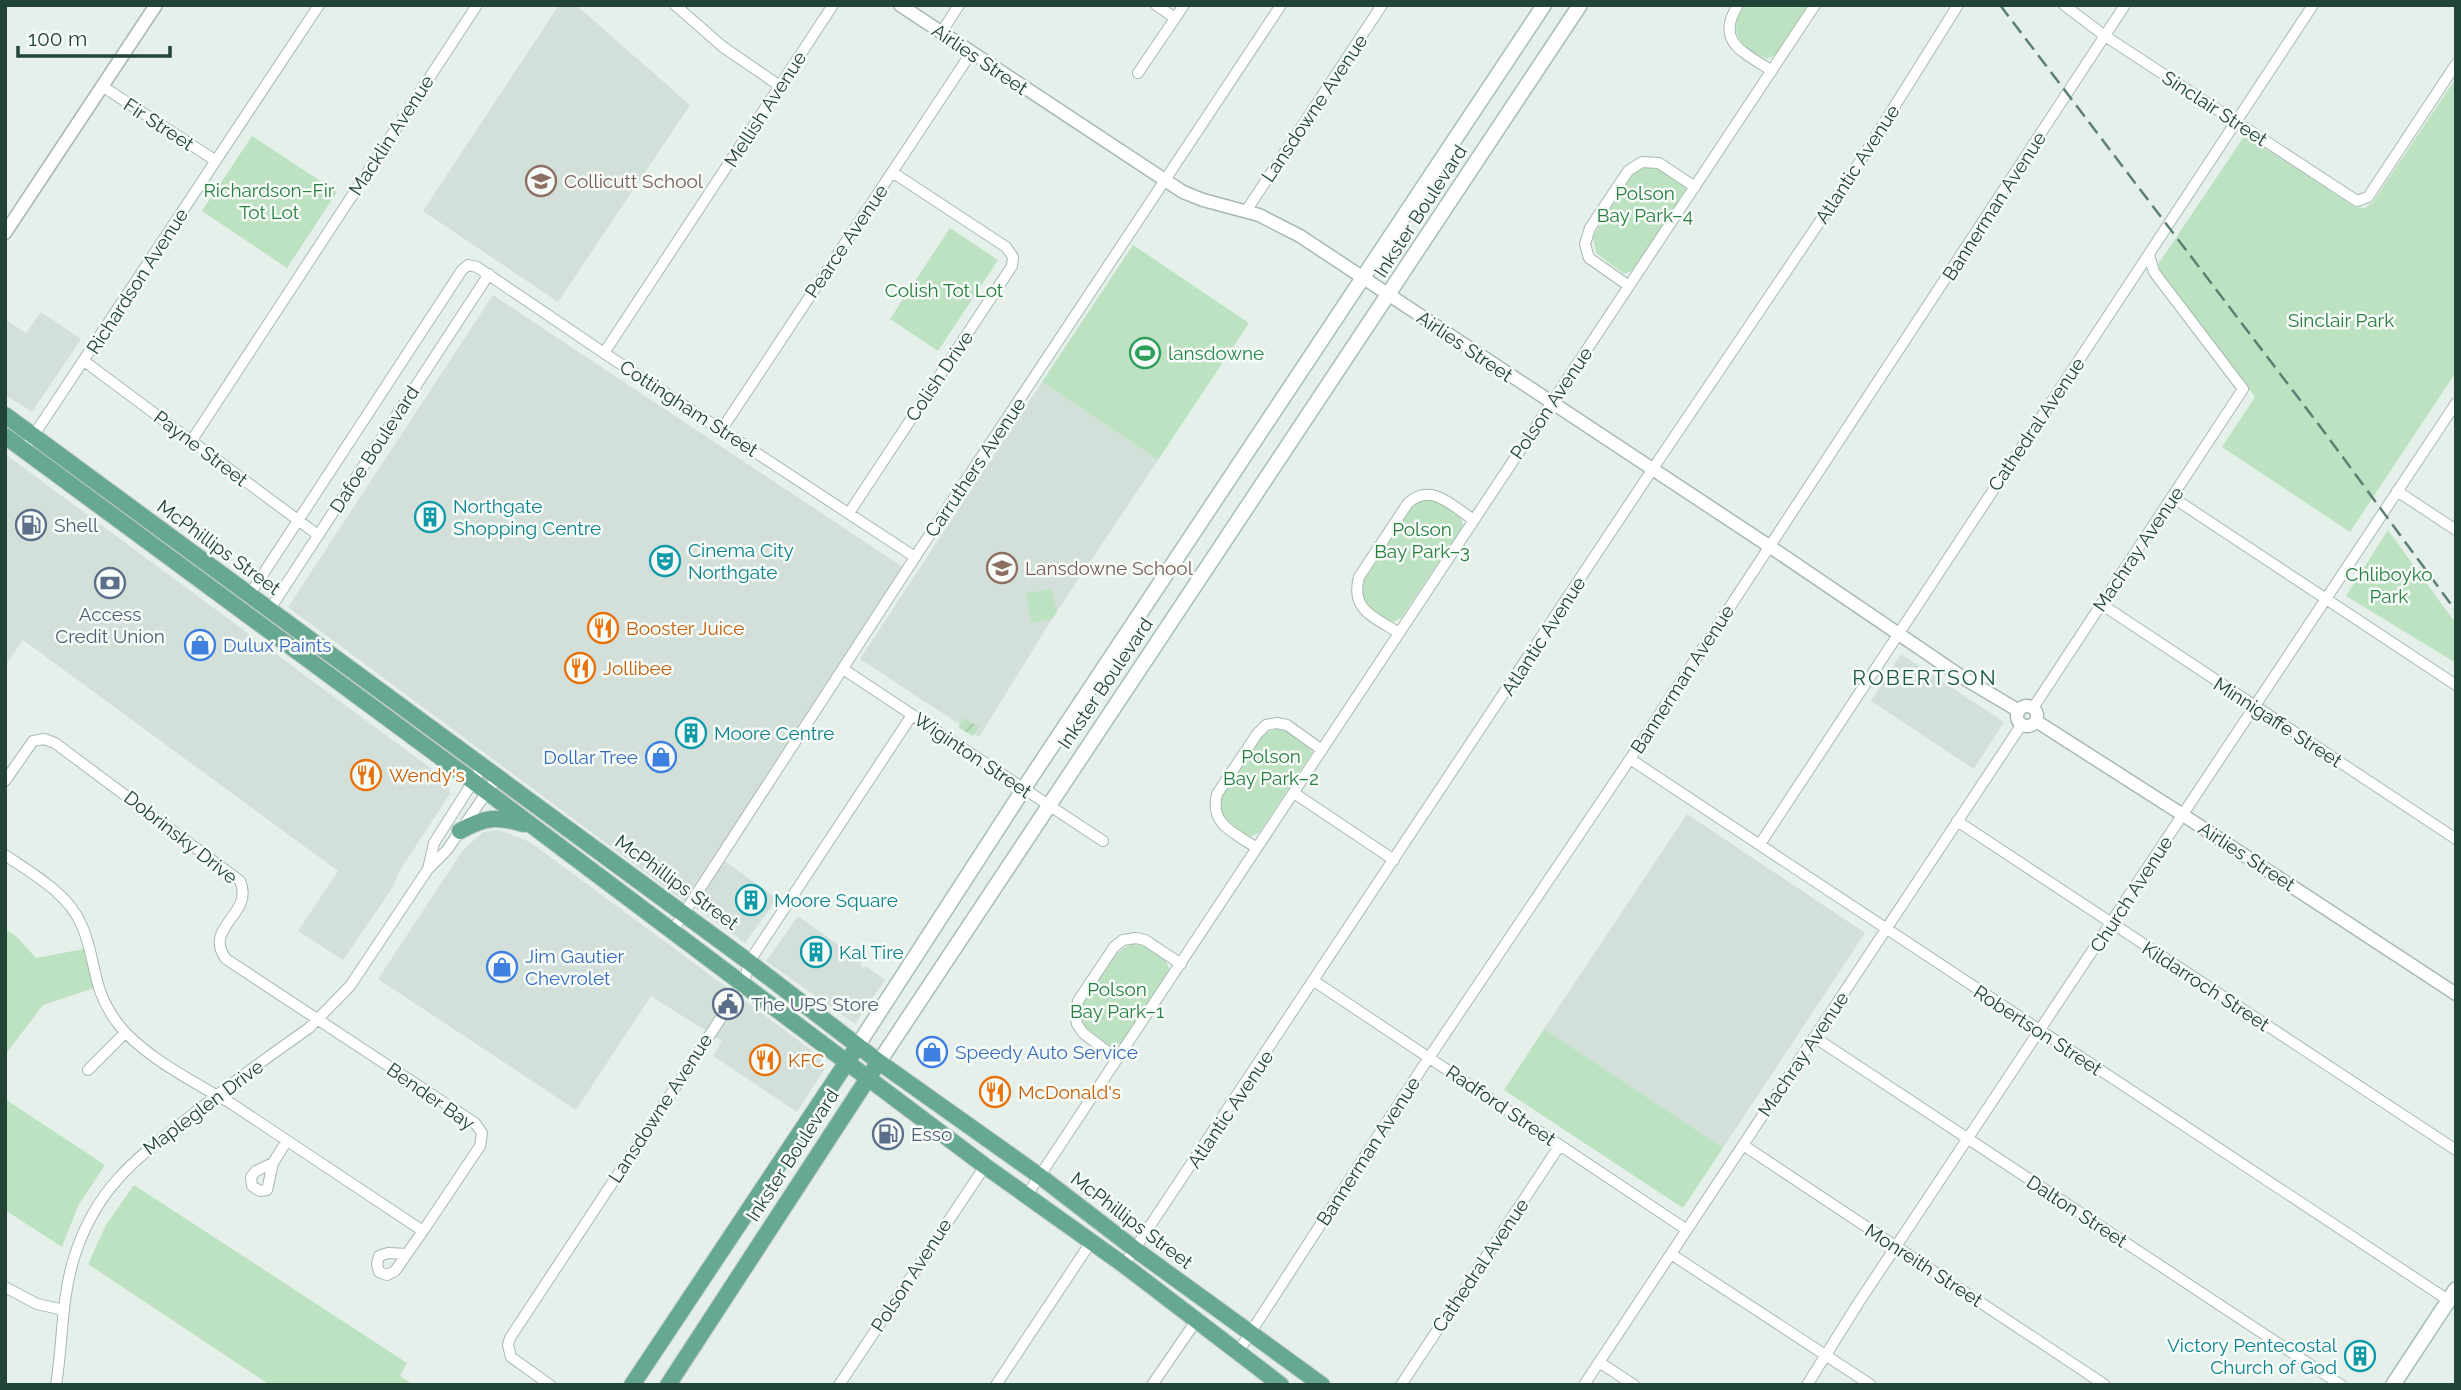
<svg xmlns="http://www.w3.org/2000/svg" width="2461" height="1390" font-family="Raleway,sans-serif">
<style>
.built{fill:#d3e0d9}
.green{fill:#bce2c2}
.garden{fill:url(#garden-furrows)}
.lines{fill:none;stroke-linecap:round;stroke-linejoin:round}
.minor-casing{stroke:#a7b9b1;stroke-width:12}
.tertiary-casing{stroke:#a7b9b1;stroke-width:15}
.secondary-casing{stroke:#a5bfb3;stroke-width:17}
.primary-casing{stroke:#c1cbc7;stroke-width:18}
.minor{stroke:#fff;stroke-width:10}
.tertiary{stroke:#fff;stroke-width:12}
.secondary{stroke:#fff;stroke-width:14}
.primary{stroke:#66a990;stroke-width:16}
.rail{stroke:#5d7f72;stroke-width:2.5;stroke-dasharray:14 7;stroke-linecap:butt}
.labels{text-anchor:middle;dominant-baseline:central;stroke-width:5;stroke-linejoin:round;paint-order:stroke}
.street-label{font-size:19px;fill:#224437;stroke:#f7fbf8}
.education-label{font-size:19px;fill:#785e54;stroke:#f7fbf8;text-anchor:start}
.park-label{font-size:19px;fill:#277f40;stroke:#f7fbf8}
.leisure-label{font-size:19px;fill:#27864d;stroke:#f7fbf8;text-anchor:start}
.culture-label{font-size:19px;fill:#0d838f;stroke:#f7fbf8;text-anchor:start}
.service-label{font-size:19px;fill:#4e5e75;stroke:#f7fbf8;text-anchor:start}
.food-label{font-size:19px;fill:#c56008;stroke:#f7fbf8;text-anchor:start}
.shop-label{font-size:19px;fill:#366cbe;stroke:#f7fbf8;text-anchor:start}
.neighbourhood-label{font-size:21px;letter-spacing:2px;fill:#1b5943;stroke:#f7fbf8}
</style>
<defs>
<pattern id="garden-furrows" width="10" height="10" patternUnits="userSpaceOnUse" patternTransform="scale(1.75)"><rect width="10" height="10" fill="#bce2c2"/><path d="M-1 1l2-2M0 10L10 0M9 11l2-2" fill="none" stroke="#a1c3a7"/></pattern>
</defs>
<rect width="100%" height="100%" fill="#e5f0ea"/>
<path class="built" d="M559,5H576L690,105L558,302L423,211Z
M493,295L904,568L684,901L288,607Z
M41,312L81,339L32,412L5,395V319L26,333Z
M1042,382L1158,460L1052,619L979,737L860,659Z
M5,454L448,781L450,794L402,867L391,890L343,960L298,931L338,871L23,640L5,666Z
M1901,654L2004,722L1974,769L1871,701Z
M1687,814L1865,933L1723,1148L1544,1029Z
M500,830L530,842L818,1055L823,1063L824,1070L797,1112L713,1056L722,1041L651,996L576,1110L378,979L463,850L483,832Z
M725,861L777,899L745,943L693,906Z
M798,916L861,961L862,969L866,966L885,980L855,1024L766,961Z"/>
<path class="green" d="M1744,5H1808L1775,55L1767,59C1741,48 1726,32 1744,5Z
M2456,78V372L2350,532L2222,447L2255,397L2157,266L2245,135L2355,207L2365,208L2373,202Z
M252,136L337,192L287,268L202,211Z
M1650,166L1657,167L1684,184L1686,190L1633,270L1624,274L1596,253L1593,236L1631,176L1642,167Z
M950,228L998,260L938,351L890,319Z
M1133,245L1249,323L1158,460L1042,382Z
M1428,499C1442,501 1463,512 1463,526L1401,618L1391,623C1371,610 1356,605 1364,578L1410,509L1420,501Z
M2388,530L2456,624V663L2346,596Z
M1051,589L1057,612L1052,619L1031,623L1026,593Z
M1276,729C1288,730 1307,740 1312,753L1259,833L1249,837L1221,816L1219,799L1262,734Z
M5,929L16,936L36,958L89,948L97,987L43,1005L5,1055Z
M1133,944C1147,945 1168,956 1169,970L1121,1043L1111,1047L1083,1025L1080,1009C1090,990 1113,948 1133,944Z
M1544,1029L1723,1148L1683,1208L1504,1090Z
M5,1099L105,1165L78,1206L62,1247L5,1210Z
M134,1185L407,1363L400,1376L414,1385H270L88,1264L106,1225Z"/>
<path class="garden" d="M964,718L979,727L973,736L958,727Z"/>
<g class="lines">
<g class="minor-casing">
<path id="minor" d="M675,5L723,47L780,86
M1156,5L1175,18
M1738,5C1714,42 1745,53 1772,71
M2064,5L2105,36L2357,201L2368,197L2456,64
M941,33L959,5
M1138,73L1184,5
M102,86L216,161
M1246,211L1382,5
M1629,286L1589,258L1585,244L1590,228L1628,171L1642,162L1659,163L1695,187
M604,353L833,5
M84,361L318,535
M722,429L971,53
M192,440L477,5
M24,450L319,5
M2397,491L2456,530
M2172,497L2456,685
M849,513L1012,266L1013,257L1006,247L892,172
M248,597L462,270L468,265L477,267L604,353L915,557
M2101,604L2456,839
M268,612L489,274
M1399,633C1375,617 1350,611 1359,577L1408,503C1432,482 1452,506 1474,520
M843,669L1103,841
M2033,708L2243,389L2154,272L2149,255
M1630,759L2448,1300
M5,781L33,741L44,739L55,743L240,881C255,914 202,927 226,959L475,1123L482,1133L480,1146L423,1231L232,1104C197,1084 139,1054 116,1021C91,987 97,961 82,926C69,894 33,874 5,855
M1294,793L1394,860
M1957,821L2456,1150
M1760,844L2313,5
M1257,848C1235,833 1209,825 1217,794L1257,734L1266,725L1277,723L1287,725L1322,750
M428,869L434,843L483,766
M673,930L923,545L1281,5
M1314,981L1687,1230
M1814,1037L2341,1385
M1117,1059L1083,1033L1077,1024L1075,1014L1078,1001L1114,947L1123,940L1136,938L1145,940L1181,964
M88,1070L125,1033
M1743,1145L2105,1385
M273,1163L267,1190L260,1191L252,1186L251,1177L256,1171L273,1163L286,1142
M1027,1195L1815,5
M407,1254L388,1253L379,1256L377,1264L379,1272L387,1275L395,1271L423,1231
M1671,1254L1871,1385
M1124,1265L1652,470L1854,171L1958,5
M5,1287L37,1304L64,1310
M1238,1352L1422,1068L1630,759L2125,5
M1599,1362L1634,1385
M56,1385C63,1343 61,1299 74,1258C98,1180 146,1152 206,1104C239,1077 274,1053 309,1028L350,986L428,869L447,850L498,776
M550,1385L511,1357L508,1345L510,1338L744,983L749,962L912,715
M839,1385L985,1166
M996,1385L1091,1242
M1152,1385L1196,1321
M1401,1385L1560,1145
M1584,1385L2022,724
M1807,1385L1859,1302L2456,403"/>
</g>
<g class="tertiary-casing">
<path id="tertiary" d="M900,5L1183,192L1203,200L1259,215L1300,236L1769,546L1962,677L2019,711
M5,233L156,5
M2017 716a10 10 0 1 1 20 0a10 10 0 1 1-20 0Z
M2036,721L2183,815L2456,994"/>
</g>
<g class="secondary-casing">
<path id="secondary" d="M858,1045L1032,776L1544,5
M879,1062L1580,5
M2393,1385L2456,1289"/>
</g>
<g class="primary-casing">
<path id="primary" d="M5,415L749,962L879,1062L1041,1177L1136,1250L1322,1385
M5,436L466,776L985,1166L1124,1265L1281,1385
M460,831C485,817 496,816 524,824
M632,1385L853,1053
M668,1385L874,1069"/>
</g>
<use href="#minor" class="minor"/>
<use href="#tertiary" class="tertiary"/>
<use href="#secondary" class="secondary"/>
<use href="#primary" class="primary"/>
<path class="rail" d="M2000,5L2322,429L2456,611"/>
</g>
<defs>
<g id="school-ring" transform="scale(1.575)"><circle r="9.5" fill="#f7fbf8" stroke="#8d6e63" stroke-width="1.5"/><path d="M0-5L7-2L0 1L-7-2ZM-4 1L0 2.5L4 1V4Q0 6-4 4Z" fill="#8d6e63"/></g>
<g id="stadium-ring" transform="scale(1.575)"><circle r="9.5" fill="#f7fbf8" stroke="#2e9e5b" stroke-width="1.5"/><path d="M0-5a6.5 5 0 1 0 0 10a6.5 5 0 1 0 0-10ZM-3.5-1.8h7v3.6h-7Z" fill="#2e9e5b"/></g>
<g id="building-ring" transform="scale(1.575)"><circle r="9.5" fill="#f7fbf8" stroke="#0f9aa8" stroke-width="1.5"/><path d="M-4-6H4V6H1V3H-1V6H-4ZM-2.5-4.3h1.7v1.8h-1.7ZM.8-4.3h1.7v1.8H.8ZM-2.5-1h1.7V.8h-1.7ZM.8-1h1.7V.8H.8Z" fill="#0f9aa8"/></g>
<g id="fuel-ring" transform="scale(1.575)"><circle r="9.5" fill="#f7fbf8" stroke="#5c6f8a" stroke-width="1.5"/><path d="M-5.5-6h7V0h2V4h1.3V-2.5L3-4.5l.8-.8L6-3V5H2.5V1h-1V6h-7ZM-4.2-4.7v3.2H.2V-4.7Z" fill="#5c6f8a"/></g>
<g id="theatre-ring" transform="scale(1.575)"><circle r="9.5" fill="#f7fbf8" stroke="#0f9aa8" stroke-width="1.5"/><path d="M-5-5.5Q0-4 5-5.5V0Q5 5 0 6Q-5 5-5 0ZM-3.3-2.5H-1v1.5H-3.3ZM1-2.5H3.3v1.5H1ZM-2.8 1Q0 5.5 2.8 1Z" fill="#0f9aa8"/></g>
<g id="bank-ring" transform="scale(1.575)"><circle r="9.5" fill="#f7fbf8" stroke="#5c6f8a" stroke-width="1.5"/><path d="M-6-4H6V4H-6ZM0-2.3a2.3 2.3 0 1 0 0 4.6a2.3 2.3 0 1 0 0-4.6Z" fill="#5c6f8a"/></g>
<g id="restaurant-ring" transform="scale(1.575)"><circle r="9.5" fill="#f7fbf8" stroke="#e8710a" stroke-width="1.5"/><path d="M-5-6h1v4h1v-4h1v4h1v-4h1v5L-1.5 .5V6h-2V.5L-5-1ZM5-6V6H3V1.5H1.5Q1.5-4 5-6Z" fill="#e8710a"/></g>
<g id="shop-ring" transform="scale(1.575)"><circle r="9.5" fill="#f7fbf8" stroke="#3f7fe0" stroke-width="1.5"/><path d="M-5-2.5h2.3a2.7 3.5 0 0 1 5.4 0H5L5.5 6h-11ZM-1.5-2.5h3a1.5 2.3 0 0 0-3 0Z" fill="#3f7fe0"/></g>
<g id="civic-ring" transform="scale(1.575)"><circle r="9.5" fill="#f7fbf8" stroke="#5c6f8a" stroke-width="1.5"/><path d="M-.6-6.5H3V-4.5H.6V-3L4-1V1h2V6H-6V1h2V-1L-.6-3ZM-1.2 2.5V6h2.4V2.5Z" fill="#5c6f8a"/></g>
</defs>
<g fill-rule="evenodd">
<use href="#school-ring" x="541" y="181"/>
<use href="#stadium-ring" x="1145" y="353"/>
<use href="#building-ring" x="430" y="517"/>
<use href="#fuel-ring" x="31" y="525"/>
<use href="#theatre-ring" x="665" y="561"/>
<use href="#school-ring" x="1002" y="568"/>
<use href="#bank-ring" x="110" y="583"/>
<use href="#restaurant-ring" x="603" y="628"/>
<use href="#shop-ring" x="200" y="645"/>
<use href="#restaurant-ring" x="580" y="668"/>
<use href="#building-ring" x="691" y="733"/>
<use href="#shop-ring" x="661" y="757"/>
<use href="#restaurant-ring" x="366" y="775"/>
<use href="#building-ring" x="751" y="900"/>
<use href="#building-ring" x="816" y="952"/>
<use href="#shop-ring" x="502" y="967"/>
<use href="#civic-ring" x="728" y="1004"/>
<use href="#shop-ring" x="932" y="1052"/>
<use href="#restaurant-ring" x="765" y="1060"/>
<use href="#restaurant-ring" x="995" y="1092"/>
<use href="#fuel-ring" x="888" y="1134"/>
<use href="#building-ring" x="2360" y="1356"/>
</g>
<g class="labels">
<g class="street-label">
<text transform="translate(980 59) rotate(34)">Airlies Street</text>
<text transform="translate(1314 108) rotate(-56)">Lansdowne Avenue</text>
<text transform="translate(2215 108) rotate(33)">Sinclair Street</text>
<text transform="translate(765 109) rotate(-57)">Mellish Avenue</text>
<text transform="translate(159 124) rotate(33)">Fir Street</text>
<text transform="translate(391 135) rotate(-57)">Macklin Avenue</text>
<text transform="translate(1857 164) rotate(-57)">Atlantic Avenue</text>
<text transform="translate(1994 206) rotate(-57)">Bannerman Avenue</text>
<text transform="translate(1420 211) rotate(-57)">Inkster Boulevard</text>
<text transform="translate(846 241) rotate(-56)">Pearce Avenue</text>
<text transform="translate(137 281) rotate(-57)">Richardson Avenue</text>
<text transform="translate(1465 346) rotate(34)">Airlies Street</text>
<text transform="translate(939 376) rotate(-56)">Colish Drive</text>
<text transform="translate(1551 403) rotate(-56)">Polson Avenue</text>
<text transform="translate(689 408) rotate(33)">Cottingham Street</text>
<text transform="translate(2036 424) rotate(-56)">Cathedral Avenue</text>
<text transform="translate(201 448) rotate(37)">Payne Street</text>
<text transform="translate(374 449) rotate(-57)">Dafoe Boulevard</text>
<text transform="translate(975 467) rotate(-56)">Carruthers Avenue</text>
<text transform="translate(219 547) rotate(36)">McPhillips Street</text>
<text transform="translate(2138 549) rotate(-56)">Machray Avenue</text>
<text transform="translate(1543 636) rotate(-57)">Atlantic Avenue</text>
<text transform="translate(1682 679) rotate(-57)">Bannerman Avenue</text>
<text transform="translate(1105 683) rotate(-56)">Inkster Boulevard</text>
<text transform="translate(2278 722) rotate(33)">Minnigaffe Street</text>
<text transform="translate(973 755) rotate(34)">Wiginton Street</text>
<text transform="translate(181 837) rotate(38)">Dobrinsky Drive</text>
<text transform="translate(2247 856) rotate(33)">Airlies Street</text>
<text transform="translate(677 882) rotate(36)">McPhillips Street</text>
<text transform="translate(2131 894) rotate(-57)">Church Avenue</text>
<text transform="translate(2206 986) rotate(33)">Kildarroch Street</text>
<text transform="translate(2038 1030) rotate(33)">Robertson Street</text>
<text transform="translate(1803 1054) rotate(-56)">Machray Avenue</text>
<text transform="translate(431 1096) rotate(35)">Bender Bay</text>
<text transform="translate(1501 1105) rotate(34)">Radford Street</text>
<text transform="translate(203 1107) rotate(-37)">Mapleglen Drive</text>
<text transform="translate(660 1108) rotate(-57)">Lansdowne Avenue</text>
<text transform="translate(1230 1109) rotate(-56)">Atlantic Avenue</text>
<text transform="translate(1368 1151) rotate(-57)">Bannerman Avenue</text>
<text transform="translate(792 1155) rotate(-57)">Inkster Boulevard</text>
<text transform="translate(2077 1211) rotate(33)">Dalton Street</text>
<text transform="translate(1132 1220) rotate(37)">McPhillips Street</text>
<text transform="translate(1480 1265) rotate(-56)">Cathedral Avenue</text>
<text transform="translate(1924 1265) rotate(33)">Monreith Street</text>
<text transform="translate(911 1275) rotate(-57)">Polson Avenue</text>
</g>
<g class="education-label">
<text x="564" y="181">Collicutt School</text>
<text x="1025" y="568">Lansdowne School</text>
</g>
<g class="park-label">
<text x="269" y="190">Richardson–Fir<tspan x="269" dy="22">Tot Lot</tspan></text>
<text x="1645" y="193">Polson<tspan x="1645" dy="22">Bay Park–4</tspan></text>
<text x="944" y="290">Colish Tot Lot</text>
<text x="2341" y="320">Sinclair Park</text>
<text x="1422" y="529">Polson<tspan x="1422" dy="22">Bay Park–3</tspan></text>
<text x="2389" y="574">Chliboyko<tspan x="2389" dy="22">Park</tspan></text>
<text x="1271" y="756">Polson<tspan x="1271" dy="22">Bay Park–2</tspan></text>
<text x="1117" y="989">Polson<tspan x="1117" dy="22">Bay Park–1</tspan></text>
</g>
<g class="leisure-label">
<text x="1168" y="353">lansdowne</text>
</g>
<g class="culture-label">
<text x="453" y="506">Northgate<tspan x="453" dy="22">Shopping Centre</tspan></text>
<text x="688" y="550">Cinema City<tspan x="688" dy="22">Northgate</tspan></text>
<text x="714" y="733">Moore Centre</text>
<text x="774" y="900">Moore Square</text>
<text x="839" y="952">Kal Tire</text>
<text x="2337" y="1345" text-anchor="end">Victory Pentecostal<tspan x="2337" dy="22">Church of God</tspan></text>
</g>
<g class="service-label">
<text x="54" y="525">Shell</text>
<text x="110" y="614" text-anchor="middle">Access<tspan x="110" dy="22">Credit Union</tspan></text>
<text x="751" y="1004">The UPS Store</text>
<text x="911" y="1134">Esso</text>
</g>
<g class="food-label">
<text x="626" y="628">Booster Juice</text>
<text x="603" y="668">Jollibee</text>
<text x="389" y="775">Wendy's</text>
<text x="788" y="1060">KFC</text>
<text x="1018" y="1092">McDonald's</text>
</g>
<g class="shop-label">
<text x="223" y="645">Dulux Paints</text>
<text x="638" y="757" text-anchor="end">Dollar Tree</text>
<text x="525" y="956">Jim Gautier<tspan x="525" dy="22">Chevrolet</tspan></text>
<text x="955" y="1052">Speedy Auto Service</text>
</g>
<g class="neighbourhood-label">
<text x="1925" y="677">ROBERTSON</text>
</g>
</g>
<rect width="2461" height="1390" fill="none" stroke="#224437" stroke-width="14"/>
<path d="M18 46v10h152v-10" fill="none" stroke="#224437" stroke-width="3.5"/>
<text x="28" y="46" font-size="21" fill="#224437" stroke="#f7fbf8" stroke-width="5" paint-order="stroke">100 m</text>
</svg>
